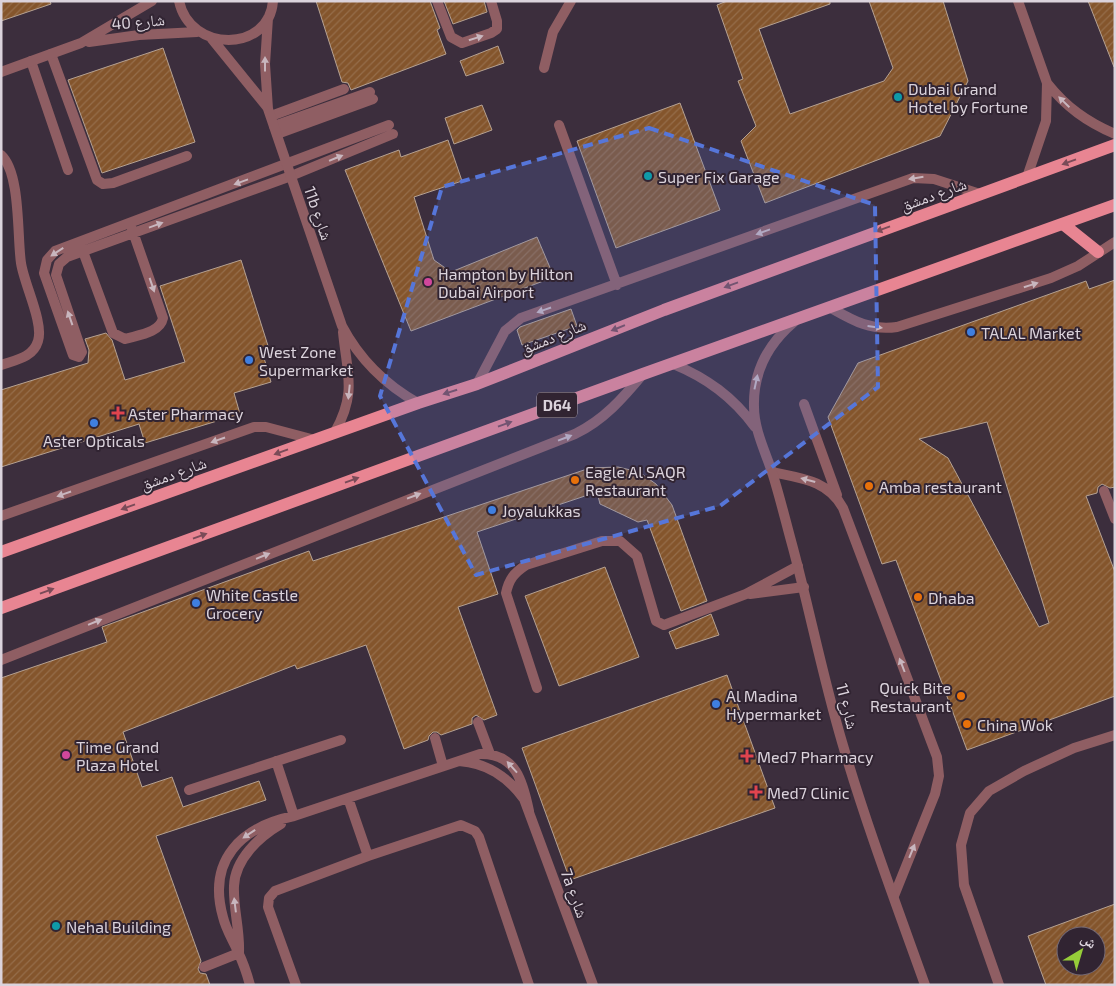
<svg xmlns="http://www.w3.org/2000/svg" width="1116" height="986" font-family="'Exo 2','Noto Naskh Arabic',sans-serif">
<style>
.building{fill:url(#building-hatch);stroke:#b5a192;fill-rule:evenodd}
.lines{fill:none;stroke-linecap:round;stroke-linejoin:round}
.service{stroke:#8f5e63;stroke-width:10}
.minor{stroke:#8f5e63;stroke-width:10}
.primary{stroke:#e88592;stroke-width:12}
.oneway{fill:#c8b6be}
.oneway2{fill:#7a4b58}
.marked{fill:#5676d9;fill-opacity:0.2;stroke:#5676d9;stroke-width:4;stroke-dasharray:10 6;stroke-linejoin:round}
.culture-dot{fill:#0f9aa8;stroke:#312432;stroke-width:2}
.hotel-dot{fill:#d1479c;stroke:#312432;stroke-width:2}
.shop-dot{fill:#3f7fe0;stroke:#312432;stroke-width:2}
.health-dot{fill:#e0444e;stroke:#312432;stroke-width:2}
.food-dot{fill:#e8710a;stroke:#312432;stroke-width:2}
.labels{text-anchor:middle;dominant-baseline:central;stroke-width:4;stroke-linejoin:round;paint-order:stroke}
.shield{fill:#312432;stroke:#a89ea9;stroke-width:1}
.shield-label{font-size:15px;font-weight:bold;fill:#dbd3dc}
.street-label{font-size:16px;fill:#dbd3dc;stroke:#312432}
.poi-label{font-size:16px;fill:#dbd3dc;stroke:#312432;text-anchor:start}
</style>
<defs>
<pattern id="building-hatch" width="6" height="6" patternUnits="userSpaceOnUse" patternTransform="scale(1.25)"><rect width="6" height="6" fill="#84552c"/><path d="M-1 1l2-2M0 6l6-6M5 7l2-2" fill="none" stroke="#956d4a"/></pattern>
</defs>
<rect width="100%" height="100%" fill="#3c2e3d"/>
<path class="building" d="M1,1H50L51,4L1,21Z
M316,1H430L440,28L437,30L446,54L351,90L348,83L342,82Z
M444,1H484L487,12L453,24Z
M727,1H830V4L759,29L790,114L884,81L893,68L869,1H943L968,81L940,136L765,203L741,141L756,126L738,81L743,79L717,5Z
M1088,1H1115V67H1114Z
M498,46L504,63L466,76L460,61Z
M163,48L195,142L102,173L68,80Z
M680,103L720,210L616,248L577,141Z
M482,105L492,130L454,144L445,118Z
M448,140L462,181L414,197L434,260L451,272L537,237L554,277L411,331L345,170L399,150L401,157Z
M241,260L269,349L262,351L271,382L234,393L240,414L145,443L139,424L1,467V390L88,363L89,350L85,339L106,333L112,340L125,380L185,362L160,286Z
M1115,280V487L1110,488L1102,484L1098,487L1097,493L1086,496L1115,572V696L967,750L896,560L882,564L828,417L858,363L1086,281L1089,289ZM987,422L1049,623L1039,627L948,458L919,439Z
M571,309L577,326L522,345L517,330L520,327Z
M618,467L639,472L656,484L672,505L707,601L681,611L647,520L638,522L600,504L597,492L477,532L498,594L458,607L497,715L484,720L476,715L472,718V724L441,735L437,732H433L429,736L428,740L404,749L366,645L297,669L295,665L123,732L142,787L172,777L183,807L259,781L266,800L156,836L201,961L198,969L200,973L206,974L210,985H1V678L107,642L102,627L309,551L313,561L590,468Z
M605,567L639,657L559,686L525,596Z
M711,614L719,635L676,649L669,632Z
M727,675L775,808L570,880L522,748Z
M1115,904V985H1046L1028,936ZM1066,936H1096V966H1066Z"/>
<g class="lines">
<path class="service" d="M437,1L451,37L462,43L491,33L497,29V21L491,1
M51,54L97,180L103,184L113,183L187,156
M31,61L68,170
M544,68L553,32L571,1
M271,116L344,89
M389,125L55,251L47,260L44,273L73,355L79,357L82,352L56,275L59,264L67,257L291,176L393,134
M559,125L617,285
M274,126L370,92
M277,134L373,99
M1,155C21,173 17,237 21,263C24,284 44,323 38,341C33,358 15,360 1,365
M81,246L113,333L125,339C138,335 160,333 163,318L132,229
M477,384L505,331L521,318L913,178L934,179L980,194
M804,404L837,495
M772,472C800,478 828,480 843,508L937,757L939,776L935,794L894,896
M1104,491L1115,519
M1,516L254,427H266L315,440
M750,594L804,587
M537,688L506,593C509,579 514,573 526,565L602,541H620L637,556L656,621L664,625L746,594L798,566
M478,722L490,754
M435,738L443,766
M276,761L294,816
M459,761C487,763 507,776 524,799L593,985
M189,790L341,740
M348,798L368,856
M239,952C240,930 233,908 234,886C235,859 259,837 281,824
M204,967L239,953
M250,985C247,974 243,962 238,952C233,940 226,930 223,917C207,860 241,827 294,816L480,754C516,753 523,782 529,811
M296,985L268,907L269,898L275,891L368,856L461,825L475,831L479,837L529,985
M999,985L964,885L961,845L970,813L989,791L1024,771L1074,748L1115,735"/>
<path class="minor" d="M179,1C190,53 269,53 273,1
M1018,1L1047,83L1046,121L1027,177
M268,18L265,64L268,109L342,326C360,360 384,384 418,403
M212,39L268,108
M89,42L139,35L197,32
M1,72L81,43L152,1
M1047,83C1066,107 1087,122 1115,134
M831,308C854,321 871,331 897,327L1051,278L1078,266L1115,242
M794,322C768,344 753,372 754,407C754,429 765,451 772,472C780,497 786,523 793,548C810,612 823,678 842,742C866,824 896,904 925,985
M673,364C707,378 733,397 755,427
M335,432C357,392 347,374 343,332
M1,660L575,434C604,420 623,398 643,374"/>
<path class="primary" d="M1063,224L1098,252
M1,552L418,403L477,384L664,310L1115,145
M1,608L643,374L1115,205"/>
</g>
<defs><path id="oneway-solid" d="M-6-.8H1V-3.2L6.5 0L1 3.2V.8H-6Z" transform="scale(1.25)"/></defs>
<g class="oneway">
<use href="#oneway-solid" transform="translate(476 38) rotate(-18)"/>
<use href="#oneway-solid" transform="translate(265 64) rotate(-90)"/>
<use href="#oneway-solid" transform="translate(1064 102) rotate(-136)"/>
<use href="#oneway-solid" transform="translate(336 158) rotate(-22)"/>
<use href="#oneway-solid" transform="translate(916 178) rotate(171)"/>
<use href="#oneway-solid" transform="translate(241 182) rotate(160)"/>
<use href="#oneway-solid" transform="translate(156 225) rotate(-20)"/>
<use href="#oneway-solid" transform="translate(763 232) rotate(160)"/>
<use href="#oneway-solid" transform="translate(57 252) rotate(147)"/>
<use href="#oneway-solid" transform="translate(152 285) rotate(71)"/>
<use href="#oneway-solid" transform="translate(1031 285) rotate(-17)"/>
<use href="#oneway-solid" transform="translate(544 310) rotate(161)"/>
<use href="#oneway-solid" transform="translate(70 318) rotate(-109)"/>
<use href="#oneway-solid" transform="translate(875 327) rotate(7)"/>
<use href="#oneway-solid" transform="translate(756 382) rotate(-78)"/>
<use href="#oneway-solid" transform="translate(349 392) rotate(96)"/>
<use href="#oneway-solid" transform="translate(565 438) rotate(-21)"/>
<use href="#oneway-solid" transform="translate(218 440) rotate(161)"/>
<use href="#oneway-solid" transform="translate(808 480) rotate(-165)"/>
<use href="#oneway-solid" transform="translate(64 494) rotate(161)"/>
<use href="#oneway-solid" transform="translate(414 496) rotate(-21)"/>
<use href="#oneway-solid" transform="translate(263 556) rotate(-22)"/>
<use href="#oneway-solid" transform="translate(95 622) rotate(-22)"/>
<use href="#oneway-solid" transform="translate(902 665) rotate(-111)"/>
<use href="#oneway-solid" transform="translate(512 767) rotate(-132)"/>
<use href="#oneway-solid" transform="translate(249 834) rotate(146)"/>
<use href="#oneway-solid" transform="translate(912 851) rotate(-68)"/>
<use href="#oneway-solid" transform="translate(235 905) rotate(-97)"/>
</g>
<g class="oneway2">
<use href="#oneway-solid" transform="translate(1069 162) rotate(160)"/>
<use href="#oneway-solid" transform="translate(883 229) rotate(160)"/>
<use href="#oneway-solid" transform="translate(731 285) rotate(160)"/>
<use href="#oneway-solid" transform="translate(618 328) rotate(158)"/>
<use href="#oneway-solid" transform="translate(450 392) rotate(162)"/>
<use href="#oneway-solid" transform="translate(505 424) rotate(-20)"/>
<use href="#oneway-solid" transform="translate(281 452) rotate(160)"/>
<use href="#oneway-solid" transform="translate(352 480) rotate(-20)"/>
<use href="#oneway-solid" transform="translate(128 507) rotate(160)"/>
<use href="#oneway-solid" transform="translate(200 536) rotate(-20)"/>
<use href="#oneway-solid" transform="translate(47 591) rotate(-20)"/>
</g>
<path class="marked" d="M649,128L875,205L878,387L720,506L476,575L380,396L442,187Z"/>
<g class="culture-dot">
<circle cx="898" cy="97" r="5"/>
<circle cx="648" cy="176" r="5"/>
<circle cx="56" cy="926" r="5"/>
</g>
<g class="hotel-dot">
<circle cx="428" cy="282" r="5"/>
<circle cx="66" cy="755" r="5"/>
</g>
<g class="shop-dot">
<circle cx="971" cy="332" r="5"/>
<circle cx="249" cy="360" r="5"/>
<circle cx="94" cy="423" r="5"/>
<circle cx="492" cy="510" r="5"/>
<circle cx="196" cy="603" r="5"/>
<circle cx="716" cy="704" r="5"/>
</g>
<g class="health-dot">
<path d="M115.5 405.5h5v5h5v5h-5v5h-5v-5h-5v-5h5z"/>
<path d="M744.5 748.5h5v5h5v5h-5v5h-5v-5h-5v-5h5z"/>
<path d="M753.5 784.5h5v5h5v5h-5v5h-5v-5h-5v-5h5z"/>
</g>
<g class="food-dot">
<circle cx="575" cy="480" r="5"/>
<circle cx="869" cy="486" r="5"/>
<circle cx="918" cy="597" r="5"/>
<circle cx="961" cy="696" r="5"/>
<circle cx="967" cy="724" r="5"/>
</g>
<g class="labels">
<rect class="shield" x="537" y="392.5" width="40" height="25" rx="4"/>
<g class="shield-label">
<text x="557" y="405">D64</text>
</g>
<g class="street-label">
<text transform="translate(138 21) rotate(-5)">شارع 40</text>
<text transform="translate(933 194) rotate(-20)">شارع دمشق</text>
<text transform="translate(319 213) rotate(71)">11b شارع</text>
<text transform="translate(553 336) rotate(-22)">شارع دمشق</text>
<text transform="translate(173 473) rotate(-20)">شارع دمشق</text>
<text transform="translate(848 706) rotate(76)">شارع 11</text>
<text transform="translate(575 893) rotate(70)">7a شارع</text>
</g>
<g class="poi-label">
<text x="908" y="88">Dubai Grand<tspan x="908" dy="18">Hotel by Fortune</tspan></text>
<text x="658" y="176">Super Fix Garage</text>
<text x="438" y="273">Hampton by Hilton<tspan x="438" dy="18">Dubai Airport</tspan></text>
<text x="981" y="332">TALAL Market</text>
<text x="259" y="351">West Zone<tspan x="259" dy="18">Supermarket</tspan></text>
<text x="128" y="413">Aster Pharmacy</text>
<text x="94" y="440" text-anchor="middle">Aster Opticals</text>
<text x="585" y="471">Eagle Al SAQR<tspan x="585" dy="18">Restaurant</tspan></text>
<text x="879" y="486">Amba restaurant</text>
<text x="502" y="510">Joyalukkas</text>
<text x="206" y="594">White Castle<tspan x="206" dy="18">Grocery</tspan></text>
<text x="928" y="597">Dhaba</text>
<text x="951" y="687" text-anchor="end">Quick Bite<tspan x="951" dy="18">Restaurant</tspan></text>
<text x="726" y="695">Al Madina<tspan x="726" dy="18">Hypermarket</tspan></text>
<text x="977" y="724">China Wok</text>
<text x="76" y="746">Time Grand<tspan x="76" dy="18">Plaza Hotel</tspan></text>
<text x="757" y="756">Med7 Pharmacy</text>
<text x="767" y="792">Med7 Clinic</text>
<text x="66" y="926">Nehal Building</text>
</g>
</g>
<rect width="1116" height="986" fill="none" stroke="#dbd3dc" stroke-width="5"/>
<g transform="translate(1081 951) rotate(38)"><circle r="24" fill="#312432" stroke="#756a76"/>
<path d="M0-4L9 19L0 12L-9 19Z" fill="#96cc39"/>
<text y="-8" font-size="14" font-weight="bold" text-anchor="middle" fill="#dbd3dc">ش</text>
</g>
</svg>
